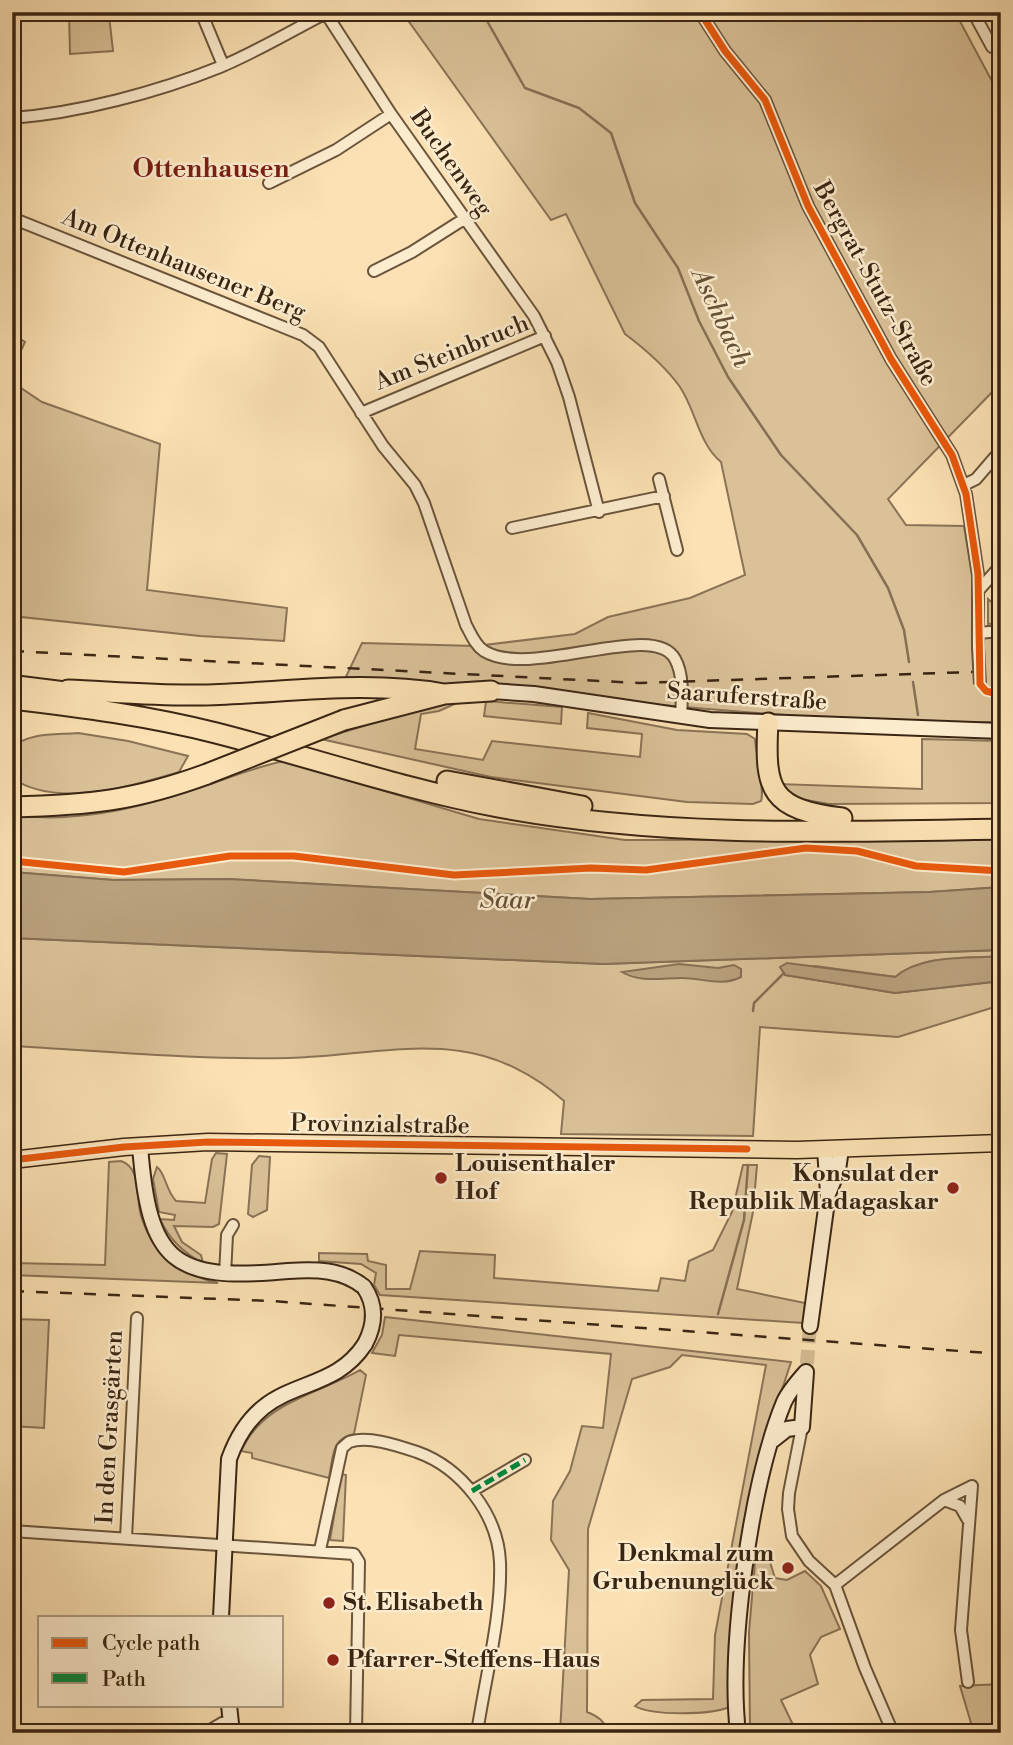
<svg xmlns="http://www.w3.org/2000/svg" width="1013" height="1745" font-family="'Libre Bodoni',serif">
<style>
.green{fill:#dac198;stroke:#8a7356;stroke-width:2}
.water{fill:#b9a17d;stroke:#866f53;stroke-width:2}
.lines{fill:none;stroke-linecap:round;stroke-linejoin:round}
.stream{stroke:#866f53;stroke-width:2.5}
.secondary-tunnel{stroke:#d4bb93;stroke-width:14;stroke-dasharray:14 7;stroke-linecap:butt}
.street-casing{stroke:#6a543b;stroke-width:14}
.secondary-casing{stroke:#3a2513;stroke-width:18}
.primary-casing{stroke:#3a2513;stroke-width:19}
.highway-casing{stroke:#3a2513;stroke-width:23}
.street{stroke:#fcecce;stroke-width:10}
.secondary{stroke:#fcecce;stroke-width:14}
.primary{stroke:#fbe1b3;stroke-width:16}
.highway{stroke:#fbe1b3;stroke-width:19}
.rail{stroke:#3a2513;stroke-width:2.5;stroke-dasharray:12 12;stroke-linecap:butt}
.street-bridge-casing{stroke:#6a543b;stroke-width:14;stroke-linecap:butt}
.secondary-bridge-casing{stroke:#3a2513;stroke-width:18;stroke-linecap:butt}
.highway-bridge-casing{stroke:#3a2513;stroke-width:23;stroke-linecap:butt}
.street-bridge{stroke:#fcecce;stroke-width:10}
.secondary-bridge{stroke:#fcecce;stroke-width:14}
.highway-bridge{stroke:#fbe1b3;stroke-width:19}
.quiet{stroke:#00873e;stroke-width:5;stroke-dasharray:10 5;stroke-linecap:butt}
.cycleway-casing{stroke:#fcecce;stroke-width:11}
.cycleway{stroke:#e8590c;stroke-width:7}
.poi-dot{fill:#8f2418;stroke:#fcecce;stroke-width:2.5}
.labels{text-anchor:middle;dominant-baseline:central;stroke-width:5;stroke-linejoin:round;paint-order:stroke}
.street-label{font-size:24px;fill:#3a2513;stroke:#fcecce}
.poi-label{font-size:24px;font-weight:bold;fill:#3a2513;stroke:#fcecce;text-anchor:start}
.neighbourhood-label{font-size:26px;font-weight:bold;fill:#7a1f14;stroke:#fcecce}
.water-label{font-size:26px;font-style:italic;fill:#665038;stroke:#fcecce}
</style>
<rect width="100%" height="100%" fill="#fbe1b3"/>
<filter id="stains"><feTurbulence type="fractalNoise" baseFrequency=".00286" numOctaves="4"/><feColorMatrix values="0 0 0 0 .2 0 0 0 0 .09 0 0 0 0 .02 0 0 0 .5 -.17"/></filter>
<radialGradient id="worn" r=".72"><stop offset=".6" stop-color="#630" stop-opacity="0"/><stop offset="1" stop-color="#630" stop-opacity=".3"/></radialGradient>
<path class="green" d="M69,12H115L109,15L113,51L70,54Z
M402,12H955L1001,98V383L888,499L906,525L964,526L973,582L972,639L1001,637V722C781,726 563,688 343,683L362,643L476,646L575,634L608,617L690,598L745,575L721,462C699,444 696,411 680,387C665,366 645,349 625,334L566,214L551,220Z
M12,334L25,342L12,370Z
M12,382L42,402L160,444L147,590L287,608L284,641L200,636L12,616Z
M988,599L1001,610V623L988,624Z
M486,701L562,707L561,724L484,716Z
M459,702L439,711L421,714L415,749L483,760L492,741L640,757L642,734L587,728L588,713L677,730L747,734L755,739C756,755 765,790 761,801L753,804L687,802L491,777L321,739L422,708Z
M78,733L128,741L188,756L179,772C130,786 57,809 12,778V748C28,732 56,735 78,733Z
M922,739L1001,741V803L829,804L795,798L780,784L922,789Z
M284,761L479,819L625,840L1001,839V887L930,892L590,899L227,879L113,880L12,872V815C71,823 131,810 187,792C220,782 250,768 284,761Z
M12,938L603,964L1001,950V956C968,959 922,954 896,977L815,966L785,975L895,993L1001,981V1005L898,1037L760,1027L753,1136L561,1134L564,1101C535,1075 498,1056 460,1051C404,1043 345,1057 289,1058C197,1060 104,1051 12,1046Z
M216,1153L227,1154L219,1224L213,1227L174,1226L182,1242L201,1255L203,1263C183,1253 169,1239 160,1219L174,1220L175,1215L159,1212L153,1179L157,1167C166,1174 165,1189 176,1201L205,1203L212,1159Z
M259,1156L270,1157L267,1210L253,1217L248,1214L252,1165Z
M121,1161C143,1168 135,1202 142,1219C148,1236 158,1254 172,1264C185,1274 202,1279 218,1283L12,1275V1263L105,1265L109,1162Z
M743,1165H757L753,1212L737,1289L805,1303L803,1323L380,1295L374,1285L376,1273L361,1264L319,1261V1253L367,1254L368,1261L386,1265V1289H410L420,1251L495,1255L494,1278L658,1291L661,1278L685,1281L689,1261L713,1250L732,1212Z
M385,1317L791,1362L772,1420L729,1707C712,1715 651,1716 635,1706L642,1700L713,1699L715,1635L766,1365L682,1355L670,1367L632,1379L588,1529L587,1712C597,1716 606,1721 607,1733H560L569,1570L551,1540L553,1501L570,1471L582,1426L603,1428L611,1354L399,1335L395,1356L372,1353L382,1335Z
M12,1319L49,1320L44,1428L12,1426Z
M360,1370L366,1375L354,1434C331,1438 333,1458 329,1478L252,1458V1453L241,1451C264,1401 317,1395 360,1370Z
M341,1474L346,1475L343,1541L330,1540Z
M755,1562H770L775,1578L787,1580L805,1571L821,1586L840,1629L821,1637L810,1655L818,1684L781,1700L797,1733H750L749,1632Z
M1001,1684V1733H974L960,1686Z"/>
<path class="water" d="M12,872L113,880L227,879L590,899L930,892L1001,887V950L603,964L12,938Z
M1001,956V981L895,993L785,975L780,967L787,963L895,977C922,954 967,959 1001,956Z
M679,964L718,968L734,965L741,969V977C722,987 702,978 682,978C662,978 640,983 622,972Z"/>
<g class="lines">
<path class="stream" d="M482,12L525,88L579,108L611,133L635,203L678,268L699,321L728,377L781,455L857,535L888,588L904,630L909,662
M913,682L918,715
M753,1011L754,1003L784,973
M718,1314L744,1220L748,1165"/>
<path class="secondary-tunnel" d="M807,1364L810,1326"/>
<g class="street-casing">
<path id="street" d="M201,12L223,65
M325,12L391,114L534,316L557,362L569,397L599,512
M700,12L725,51L765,100L808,206L891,359L952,455L966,494L978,574V647
M973,12L992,47
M12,118C79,113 158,92 220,67C256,52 291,31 326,13
M269,183L336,150L391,114
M12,218L303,335L319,347L383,446L415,485L424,503L466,625C471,634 475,645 484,651C531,680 654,619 675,659C684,675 682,698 681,717
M374,271L412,252L464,219
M361,413L545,336
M659,479L677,550
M964,485L976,479L1001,450
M512,528L664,496
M979,590L1001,565
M978,633L1001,631
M225,1275L227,1235L233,1225
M802,1427L789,1493L788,1509L792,1536L809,1561L835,1585L865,1668L893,1733
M472,1491L525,1460
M944,1500L960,1506L968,1520
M12,1531L354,1554L359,1562L356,1733
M126,1538L137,1318
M320,1550L342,1448L349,1442C368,1435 399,1446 417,1452C462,1468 498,1515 500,1562C502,1616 485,1679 477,1733
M835,1585L944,1500L972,1486L961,1630L968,1682
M205,1733L222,1723L231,1722"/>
</g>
<g class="secondary-casing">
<path id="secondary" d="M491,691L534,694L710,720L1001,731
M140,1146C149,1262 172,1282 288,1271C315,1269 342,1269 364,1287
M825,1149L828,1193
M810,1326L828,1194L838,1170L841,1149
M773,1440L787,1429L802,1427L806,1372
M221,1617L229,1459C261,1370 327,1402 365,1344
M229,1705L232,1733
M738,1733C728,1646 751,1483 784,1402C789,1391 798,1381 806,1372"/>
</g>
<g class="primary-casing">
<path id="primary" d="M12,1160L124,1147L208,1142L797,1150L1001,1143"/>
</g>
<g class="highway-casing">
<path id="highway" d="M17,686L81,694
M68,690C113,692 158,696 203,695C283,693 364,680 444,694
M12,699C81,707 149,716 216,733C310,757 403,789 498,807C664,838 833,832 1001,829
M344,720L444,694L491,691
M768,723C764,792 771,809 842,818
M447,781L582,806
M12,807C90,805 133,801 207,774"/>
</g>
<use href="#street" class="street"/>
<use href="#secondary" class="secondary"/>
<use href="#primary" class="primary"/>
<use href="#highway" class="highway"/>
<path class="rail" d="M12,651L639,683L1001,671
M12,1291L272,1301L1001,1354"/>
<g class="street-bridge-casing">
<path id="street-bridge" d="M978,647L980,684"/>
</g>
<g class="secondary-bridge-casing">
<path id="secondary-bridge" d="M364,1287C377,1306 375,1325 365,1344"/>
</g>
<g class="highway-bridge-casing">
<path id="highway-bridge" d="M207,774L344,720"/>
</g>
<use href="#street-bridge" class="street-bridge"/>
<use href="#secondary-bridge" class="secondary-bridge"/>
<use href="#highway-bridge" class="highway-bridge"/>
<path class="quiet" d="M472,1491L525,1460"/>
<g class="cycleway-casing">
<path id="cycleway" d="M700,12L725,51L765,100L808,206L891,359L952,455L966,494L978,574L980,684L986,691L1001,695
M12,861L124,872L230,856H294L454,875L591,868L646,870L806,848L857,851L916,866L1001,871
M12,1160L124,1147L208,1142L747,1149"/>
</g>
<use href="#cycleway" class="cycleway"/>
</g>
<g class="poi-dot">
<circle cx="441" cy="1178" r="7"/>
<circle cx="953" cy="1188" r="7"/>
<circle cx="788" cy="1568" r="7"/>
<circle cx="329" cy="1603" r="7"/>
<circle cx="333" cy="1660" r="7"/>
</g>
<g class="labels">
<g class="street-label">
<text transform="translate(451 163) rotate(55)">Buchenweg</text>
<text transform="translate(184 265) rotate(22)">Am Ottenhausener Berg</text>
<text transform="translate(875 284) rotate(61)">Bergrat-Stutz-Straße</text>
<text transform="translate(452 353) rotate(-22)">Am Steinbruch</text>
<text transform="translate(747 697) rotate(4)">Saaruferstraße</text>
<text transform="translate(380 1125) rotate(1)">Provinzialstraße</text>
<text transform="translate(110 1427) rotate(-87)">In den Grasgärten</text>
</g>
<g class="poi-label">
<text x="455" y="1164">Louisenthaler<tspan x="455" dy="28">Hof</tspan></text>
<text x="939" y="1174" text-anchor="end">Konsulat der<tspan x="939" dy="28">Republik Madagaskar</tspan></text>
<text x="774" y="1554" text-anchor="end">Denkmal zum<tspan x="774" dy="28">Grubenunglück</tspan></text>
<text x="343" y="1603">St. Elisabeth</text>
<text x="347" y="1660">Pfarrer-Steffens-Haus</text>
</g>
<g class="neighbourhood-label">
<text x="211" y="169">Ottenhausen</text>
</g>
<g class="water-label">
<text transform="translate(721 318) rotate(65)">Aschbach</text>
<text transform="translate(507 900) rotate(1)">Saar</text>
</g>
</g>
<rect width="1013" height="1745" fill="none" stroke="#fbe1b3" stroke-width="42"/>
<rect x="14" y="14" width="985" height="1717" fill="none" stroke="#3a2513" stroke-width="3.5"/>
<rect x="21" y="21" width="971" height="1703" fill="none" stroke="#3a2513" stroke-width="2"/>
<rect x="38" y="1616" width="245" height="91" fill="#fcecce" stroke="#ae9c83" stroke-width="2"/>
<rect x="52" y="1638" width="35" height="10" fill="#e8590c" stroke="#ae9c83" stroke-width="2"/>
<text x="102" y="1650" font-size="21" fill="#3a2513">Cycle path</text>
<rect x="52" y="1673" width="35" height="10" fill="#00873e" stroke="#ae9c83" stroke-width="2"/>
<text x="102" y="1686" font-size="21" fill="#3a2513">Path</text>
<rect width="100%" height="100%" filter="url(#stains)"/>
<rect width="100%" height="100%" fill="url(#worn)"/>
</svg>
